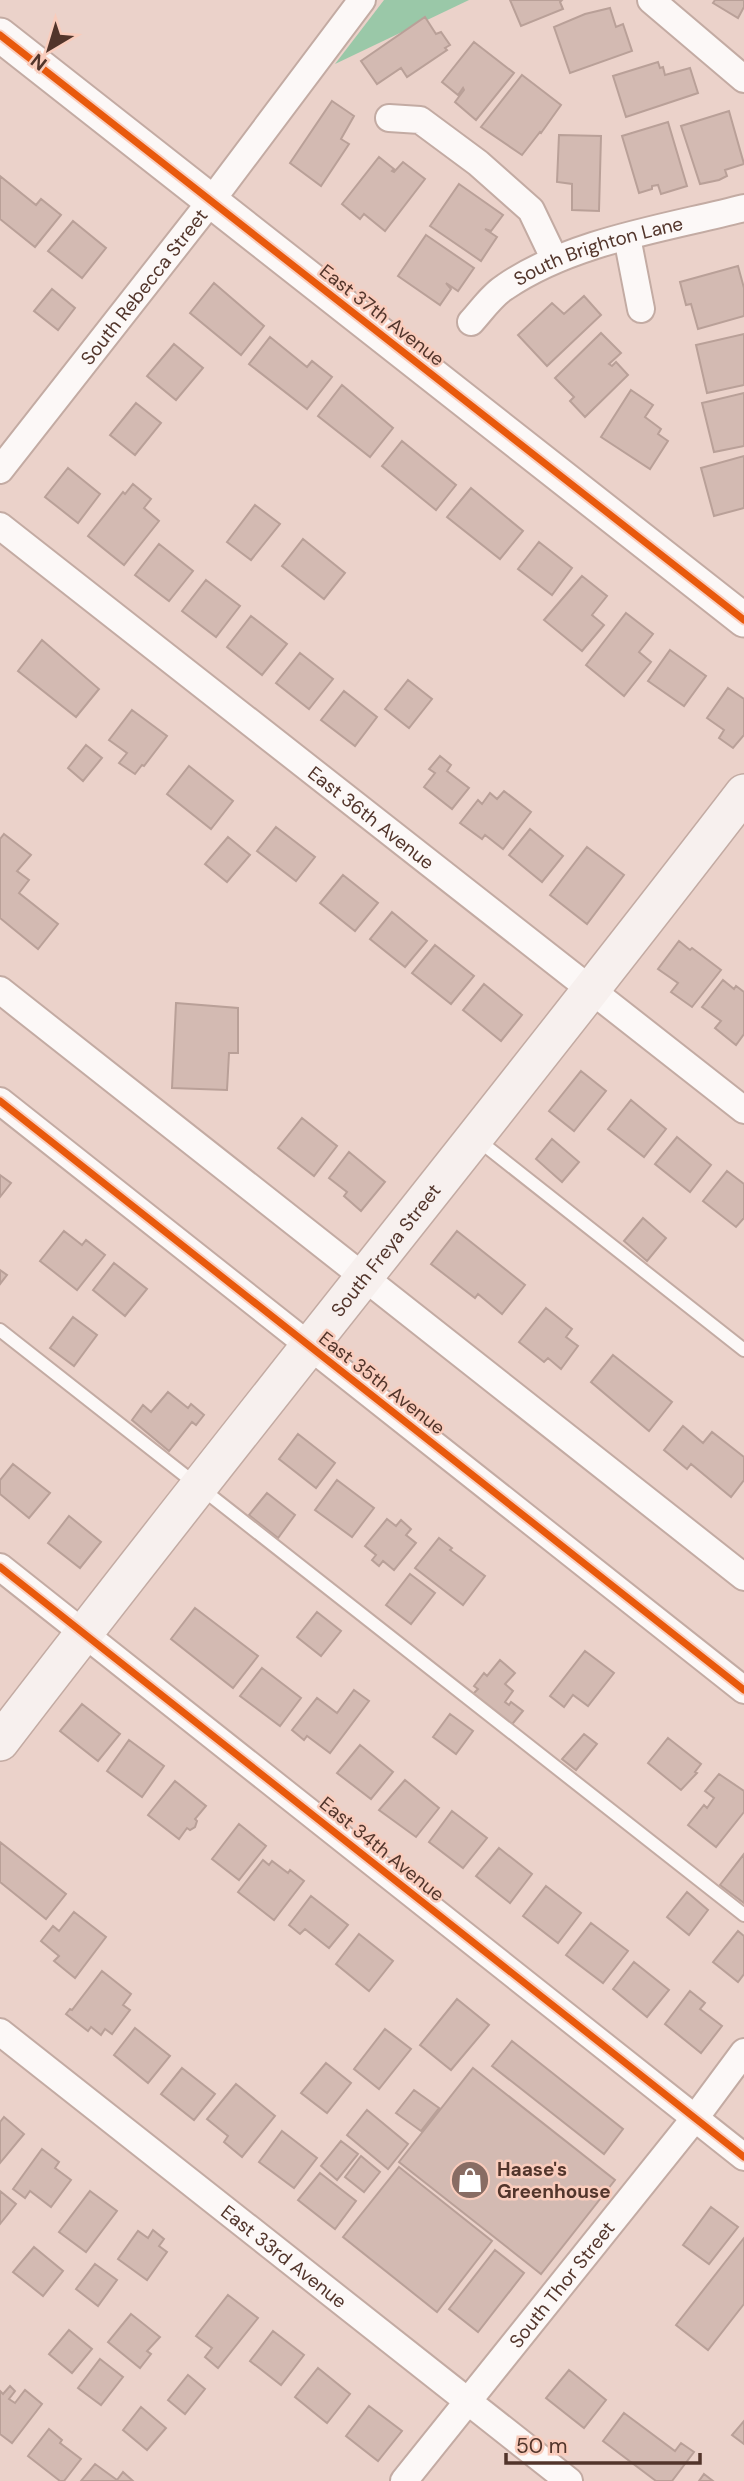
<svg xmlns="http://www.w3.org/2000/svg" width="744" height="2481" font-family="'DM Sans',sans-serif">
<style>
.green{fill:#9ac8a8}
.building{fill:#d3bab2;stroke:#b9a098;stroke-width:2}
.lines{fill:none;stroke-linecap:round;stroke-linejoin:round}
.service-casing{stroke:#c3aba3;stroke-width:16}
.minor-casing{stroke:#c3aba3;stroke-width:30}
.tertiary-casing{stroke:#c3aba3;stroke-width:37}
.secondary-casing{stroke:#c3aba3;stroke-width:40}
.service{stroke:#fcf8f7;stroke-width:12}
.minor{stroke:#fcf8f7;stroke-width:26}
.tertiary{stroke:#fcf8f7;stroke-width:33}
.secondary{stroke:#f7f0ee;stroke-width:37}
.cycleway-casing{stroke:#f9ccbc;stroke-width:11}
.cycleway{stroke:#e8590c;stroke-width:7}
.labels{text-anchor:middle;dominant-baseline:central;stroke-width:5;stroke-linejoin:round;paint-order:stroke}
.street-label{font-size:19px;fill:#52352b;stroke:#f9ccbc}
.poi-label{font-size:19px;font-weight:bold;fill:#52352b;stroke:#f9ccbc;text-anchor:start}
</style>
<rect width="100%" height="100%" fill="#ebd2ca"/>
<path class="green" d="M384,0H469L335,64Z"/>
<path class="building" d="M510,0H562L560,2L563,9L521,26Z
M715,0H744V7L738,18L713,3Z
M610,8L616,27L623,24L632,51L570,73L554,27L585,14Z
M425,17L436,34L441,32L450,45L445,48L447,50L407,77L401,68L377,84L361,61Z
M474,42L514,73L476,120L455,102L464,90L463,88L458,95L442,82Z
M658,62L660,68L663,67L665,75L690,68L698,93L626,117L613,76Z
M522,75L561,105L541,133L540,132L522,155L481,127Z
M332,101L354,116L341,139L349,144L321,186L290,163Z
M729,111L744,164L725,170L727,176L719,180L700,184L681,126Z
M668,122L687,186L661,194L658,185L652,186V189L639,193L622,136Z
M559,135L601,136L599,211L572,210V184L557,182Z
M379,157L394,169L392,171L394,172L403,162L425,179L385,231L364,214L360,219L342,204Z
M0,176L36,205L41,199L61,215L35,247L0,219Z
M459,184L503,215L491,231L485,229L497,237L481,261L430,226Z
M73,221L106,248L82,278L48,251Z
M426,235L474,268L458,291L446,283L451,289L440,305L398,276Z
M738,266L744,288V316L698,329L691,304L686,305L680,282Z
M214,283L264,326L241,355L190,313Z
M52,289L75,308L58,330L34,311Z
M584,296L601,315L547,366L518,335L552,303L564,314Z
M601,333L621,353L609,364L612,366L616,362L628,375L585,417L570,401L574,397L555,378Z
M744,334V385L707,393L696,345Z
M270,337L307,367L312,361L332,377L307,409L249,364Z
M174,344L203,368L176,400L147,376Z
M342,385L393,428L370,457L318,416Z
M631,390L653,405L645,417L661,429L658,434L668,441L650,469L601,437Z
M744,393V446L714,452L702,403Z
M136,403L161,423L135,455L110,435Z
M402,441L456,485L436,510L382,466Z
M744,456V508L714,516L701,468Z
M68,468L100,494L78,523L45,497Z
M133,484L151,499L144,508L159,521L124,565L88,536L123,492L125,494Z
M471,488L523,531L500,559L447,517Z
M255,505L280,524L251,560L227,542Z
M303,539L345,573L324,599L282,566Z
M539,542L572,568L552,595L518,569Z
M159,544L193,571L169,601L135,575Z
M582,576L607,596L592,615L604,625L582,651L544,620Z
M206,580L240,606L216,637L182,611Z
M626,613L653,634L639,652L651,662L624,696L586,665Z
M251,616L287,644L262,675L227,647Z
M42,640L99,689L76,717L18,671Z
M670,650L706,676L684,706L648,681Z
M300,653L333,679L309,709L276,683Z
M408,680L432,699L409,728L385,709Z
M728,688L744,699V735L733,748L719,738L724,730L707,718Z
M344,691L377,717L355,746L321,720Z
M132,710L167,736L144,766L142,765L135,774L119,763L127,753L109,740Z
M86,745L102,758L83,781L68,768Z
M440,756L451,765L447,771L469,788L452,809L424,787L435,773L429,769Z
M189,766L233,801L211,829L167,794Z
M504,791L531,812L503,849L485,835L482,839L460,823L478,800L482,804L490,793L497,799Z
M276,827L315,857L296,881L257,851Z
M530,829L563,856L542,882L509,855Z
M4,834L31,855L17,871L29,880L19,893L58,924L38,949L0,918V839Z
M228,837L250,855L227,882L205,864Z
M587,847L624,875L587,924L550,895Z
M343,875L378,903L355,931L320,903Z
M392,912L427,941L405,967L370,939Z
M679,941L690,950L692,948L721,970L692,1007L671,992L678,983L658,969Z
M435,945L474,976L451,1004L412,973Z
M723,980L734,989L736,986L744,992V1034L736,1045L715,1028L721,1021L702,1007Z
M484,984L522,1015L501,1041L463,1010Z
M176,1003L238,1008V1053H229L227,1090L172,1088Z
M581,1071L606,1091L574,1131L549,1111Z
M631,1100L666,1129L644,1157L608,1129Z
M302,1118L337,1146L314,1176L278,1148Z
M677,1137L711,1165L690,1192L655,1164Z
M552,1139L579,1162L562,1182L536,1159Z
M349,1152L385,1182L361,1211L344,1196L347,1192L329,1178Z
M727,1171L744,1184V1218L736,1227L703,1201Z
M0,1175L11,1183L0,1197Z
M643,1218L666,1238L647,1261L624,1241Z
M64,1231L82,1245L86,1240L105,1255L77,1290L40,1261Z
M457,1231L525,1285L502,1314L478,1294L475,1298L431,1264Z
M114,1263L147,1289L125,1316L93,1290Z
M0,1270L7,1275L0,1284Z
M546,1308L572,1329L566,1337L578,1346L561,1369L548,1358L544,1362L519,1342Z
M73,1317L97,1335L74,1366L50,1348Z
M613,1355L672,1402L649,1431L591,1382Z
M168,1392L188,1408L191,1404L204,1415L196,1425L192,1422L169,1451L132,1420L143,1405L151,1412Z
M683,1426L703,1443L712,1432L744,1457V1480L731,1497L691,1464L687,1469L664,1450Z
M298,1434L335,1463L316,1488L279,1459Z
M13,1464L50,1493L29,1518L0,1494V1480Z
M337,1480L374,1508L352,1537L315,1510Z
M267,1493L295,1515L278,1538L249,1515Z
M69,1516L101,1542L80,1568L48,1543Z
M387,1519L396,1526L401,1520L411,1529L406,1535L416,1543L394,1570L383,1561L379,1566L372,1560L376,1555L365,1546Z
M439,1538L452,1548L450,1550L485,1576L463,1605L415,1568Z
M410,1574L435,1593L411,1624L386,1605Z
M195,1608L258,1656L233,1688L171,1639Z
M317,1612L341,1631L321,1656L297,1637Z
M585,1651L614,1673L588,1706L573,1695L564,1707L550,1696Z
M500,1660L515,1673L505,1684L513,1691L505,1702L509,1705L511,1702L523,1711L509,1728L472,1695L478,1689L474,1686L484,1673L487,1676Z
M262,1668L301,1698L280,1726L240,1696Z
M354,1690L369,1701L330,1753L307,1736L304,1740L292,1730L317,1698L337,1713Z
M82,1704L120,1734L98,1761L60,1731Z
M450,1714L473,1731L456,1754L433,1737Z
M584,1734L597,1744L576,1770L562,1759Z
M668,1738L701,1764L695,1772L697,1773L681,1790L648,1763Z
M129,1740L164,1766L142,1797L107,1771Z
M360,1745L393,1772L371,1799L337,1773Z
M719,1774L744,1791V1812L716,1847L688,1825L704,1805L707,1808L714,1798L705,1791Z
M405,1780L439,1808L416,1837L379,1810Z
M175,1781L206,1806L195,1819L197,1821L195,1827L190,1830L187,1828L179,1839L148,1815Z
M452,1811L487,1838L463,1868L429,1842Z
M239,1824L266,1846L239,1880L212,1859Z
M0,1842L66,1894L46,1919L0,1882Z
M499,1848L532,1874L510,1903L476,1876Z
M744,1854V1903L720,1885Z
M263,1860L269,1865L272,1861L288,1873L290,1870L304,1881L274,1920L238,1892Z
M546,1886L581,1913L558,1943L523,1916Z
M687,1892L708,1910L689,1935L667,1917Z
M311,1896L348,1925L329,1948L305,1929L300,1934L289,1925Z
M74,1912L106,1937L75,1978L54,1961L59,1956L41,1941L53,1926L59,1931Z
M591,1923L628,1951L603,1983L566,1955Z
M738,1931L744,1936V1974L738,1982L713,1962Z
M359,1934L393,1961L369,1991L336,1964Z
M634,1962L669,1990L647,2017L613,1989Z
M102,1971L131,1994L123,2005L130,2010L112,2034L105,2029L101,2035L91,2027L88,2031L66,2014L70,2009L72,2010Z
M690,1991L705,2003L700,2009L722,2026L701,2053L665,2024Z
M457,1999L489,2025L451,2070L420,2045Z
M135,2028L170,2056L148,2083L114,2055Z
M385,2029L411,2049L379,2089L354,2069Z
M512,2041L623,2129L604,2154L492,2066Z
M326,2063L351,2083L327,2113L301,2093Z
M182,2068L215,2094L194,2120L161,2094Z
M473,2068L615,2180L541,2274L399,2162Z
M236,2084L275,2116L242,2157L224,2142L228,2136L207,2119Z
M414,2090L439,2108L421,2131L396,2113Z
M367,2110L408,2144L388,2169L347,2135Z
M4,2117L24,2134L0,2163V2122Z
M282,2131L317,2158L294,2188L259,2162Z
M341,2141L358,2154L337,2180L321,2166Z
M42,2149L59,2162L55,2168L71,2180L51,2207L30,2191L25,2198L13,2189Z
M361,2156L380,2172L364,2192L345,2177Z
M399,2167L492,2241L437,2312L343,2237Z
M320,2173L356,2201L335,2229L298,2200Z
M0,2191L16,2204L0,2224Z
M90,2191L117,2211L86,2252L59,2232Z
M711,2207L738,2227L709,2264L683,2245Z
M153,2230L164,2239L159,2246L167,2252L147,2280L118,2259L138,2231L148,2238Z
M744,2238V2304L708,2350L676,2325Z
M34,2247L63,2271L43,2296L13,2272Z
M495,2250L524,2273L478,2332L449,2309Z
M95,2264L117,2280L98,2306L76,2289Z
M228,2295L258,2318L218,2368L205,2357L212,2348L196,2336Z
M131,2314L160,2337L147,2351L151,2354L140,2368L108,2342Z
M69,2330L92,2349L72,2373L49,2354Z
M273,2331L304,2355L281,2385L250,2361Z
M100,2359L123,2377L101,2405L78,2388Z
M318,2368L350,2394L327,2423L295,2397Z
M569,2370L606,2400L584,2428L546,2398Z
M188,2375L205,2389L185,2414L168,2400Z
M10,2386L15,2391L9,2399L15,2403L25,2390L42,2404L12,2443L0,2434V2391L3,2394Z
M369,2406L402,2431L378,2461L346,2436Z
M141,2407L166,2428L147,2450L123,2430Z
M624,2413L675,2451L681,2443L694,2452L672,2481H656L603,2441Z
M744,2421V2444L732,2435Z
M49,2429L62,2440L60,2443L81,2459L64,2481H60L28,2456Z
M95,2464L117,2480L123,2472L133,2481H81Z
M704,2474L713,2481H699Z"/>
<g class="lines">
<g class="service-casing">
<path id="service" d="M478,1140L744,1350
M0,1330L744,1915"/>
</g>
<g class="minor-casing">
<g id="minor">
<path d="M651,0L744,79"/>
<path d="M389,118L420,120L478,163L531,210L554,258"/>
<path d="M627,237L641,309"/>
<path id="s1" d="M471,322C482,310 492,295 505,287C572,241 666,228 744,208"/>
<path id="s2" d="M0,470L211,201L362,0"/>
<path id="s3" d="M0,526L744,1110"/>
<path d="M0,990L744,1577"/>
<path d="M0,1101L744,1690"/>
<path d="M0,1567L744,2157"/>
<path id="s4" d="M0,2032L569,2481"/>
<path id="s5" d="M404,2481L695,2118L744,2052"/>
</g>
</g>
<g class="tertiary-casing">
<path id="tertiary" d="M0,35L744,620"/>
</g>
<g class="secondary-casing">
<g id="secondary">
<path id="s6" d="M0,1742C244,1423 499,1112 744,793"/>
</g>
</g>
<use href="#service" class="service"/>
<use href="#minor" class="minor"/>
<use href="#tertiary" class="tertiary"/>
<use href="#secondary" class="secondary"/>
<g class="cycleway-casing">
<path id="cycleway" d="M0,35L744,620
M0,1101L744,1690
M0,1567L744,2157"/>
</g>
<use href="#cycleway" class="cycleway"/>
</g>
<defs>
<g id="shop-disc" transform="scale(2.0125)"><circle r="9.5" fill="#886c63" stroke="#f9ccbc"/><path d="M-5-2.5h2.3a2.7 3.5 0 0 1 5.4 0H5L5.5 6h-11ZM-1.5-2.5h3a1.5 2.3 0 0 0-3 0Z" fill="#fff"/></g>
</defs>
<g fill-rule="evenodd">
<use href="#shop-disc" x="470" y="2180"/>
</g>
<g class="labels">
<g class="street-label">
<text stroke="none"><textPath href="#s1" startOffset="150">South Brighton Lane</textPath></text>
<text stroke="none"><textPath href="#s2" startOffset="233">South Rebecca Street</textPath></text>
<text transform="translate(382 315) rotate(38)">East 37th Avenue</text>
<text stroke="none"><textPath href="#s3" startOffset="472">East 36th Avenue</textPath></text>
<text stroke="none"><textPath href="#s6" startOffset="625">South Freya Street</textPath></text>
<text transform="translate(382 1383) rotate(38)">East 35th Avenue</text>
<text transform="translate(382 1849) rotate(39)">East 34th Avenue</text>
<text stroke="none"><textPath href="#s4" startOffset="362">East 33rd Avenue</textPath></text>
<text stroke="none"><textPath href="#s5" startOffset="252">South Thor Street</textPath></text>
</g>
<g class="poi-label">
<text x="497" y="2169">Haase's<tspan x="497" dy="22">Greenhouse</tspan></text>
</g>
</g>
<g transform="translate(49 49) rotate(218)" stroke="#f9ccbc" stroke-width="5" paint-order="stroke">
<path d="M0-5L12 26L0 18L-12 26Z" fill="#52352b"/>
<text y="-10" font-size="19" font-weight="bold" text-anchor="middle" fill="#52352b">N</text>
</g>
<path d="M506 2453v10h194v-10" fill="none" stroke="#52352b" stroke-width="3.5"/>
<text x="516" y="2453" font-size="21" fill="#52352b" stroke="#f9ccbc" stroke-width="5" paint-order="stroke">50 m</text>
</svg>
